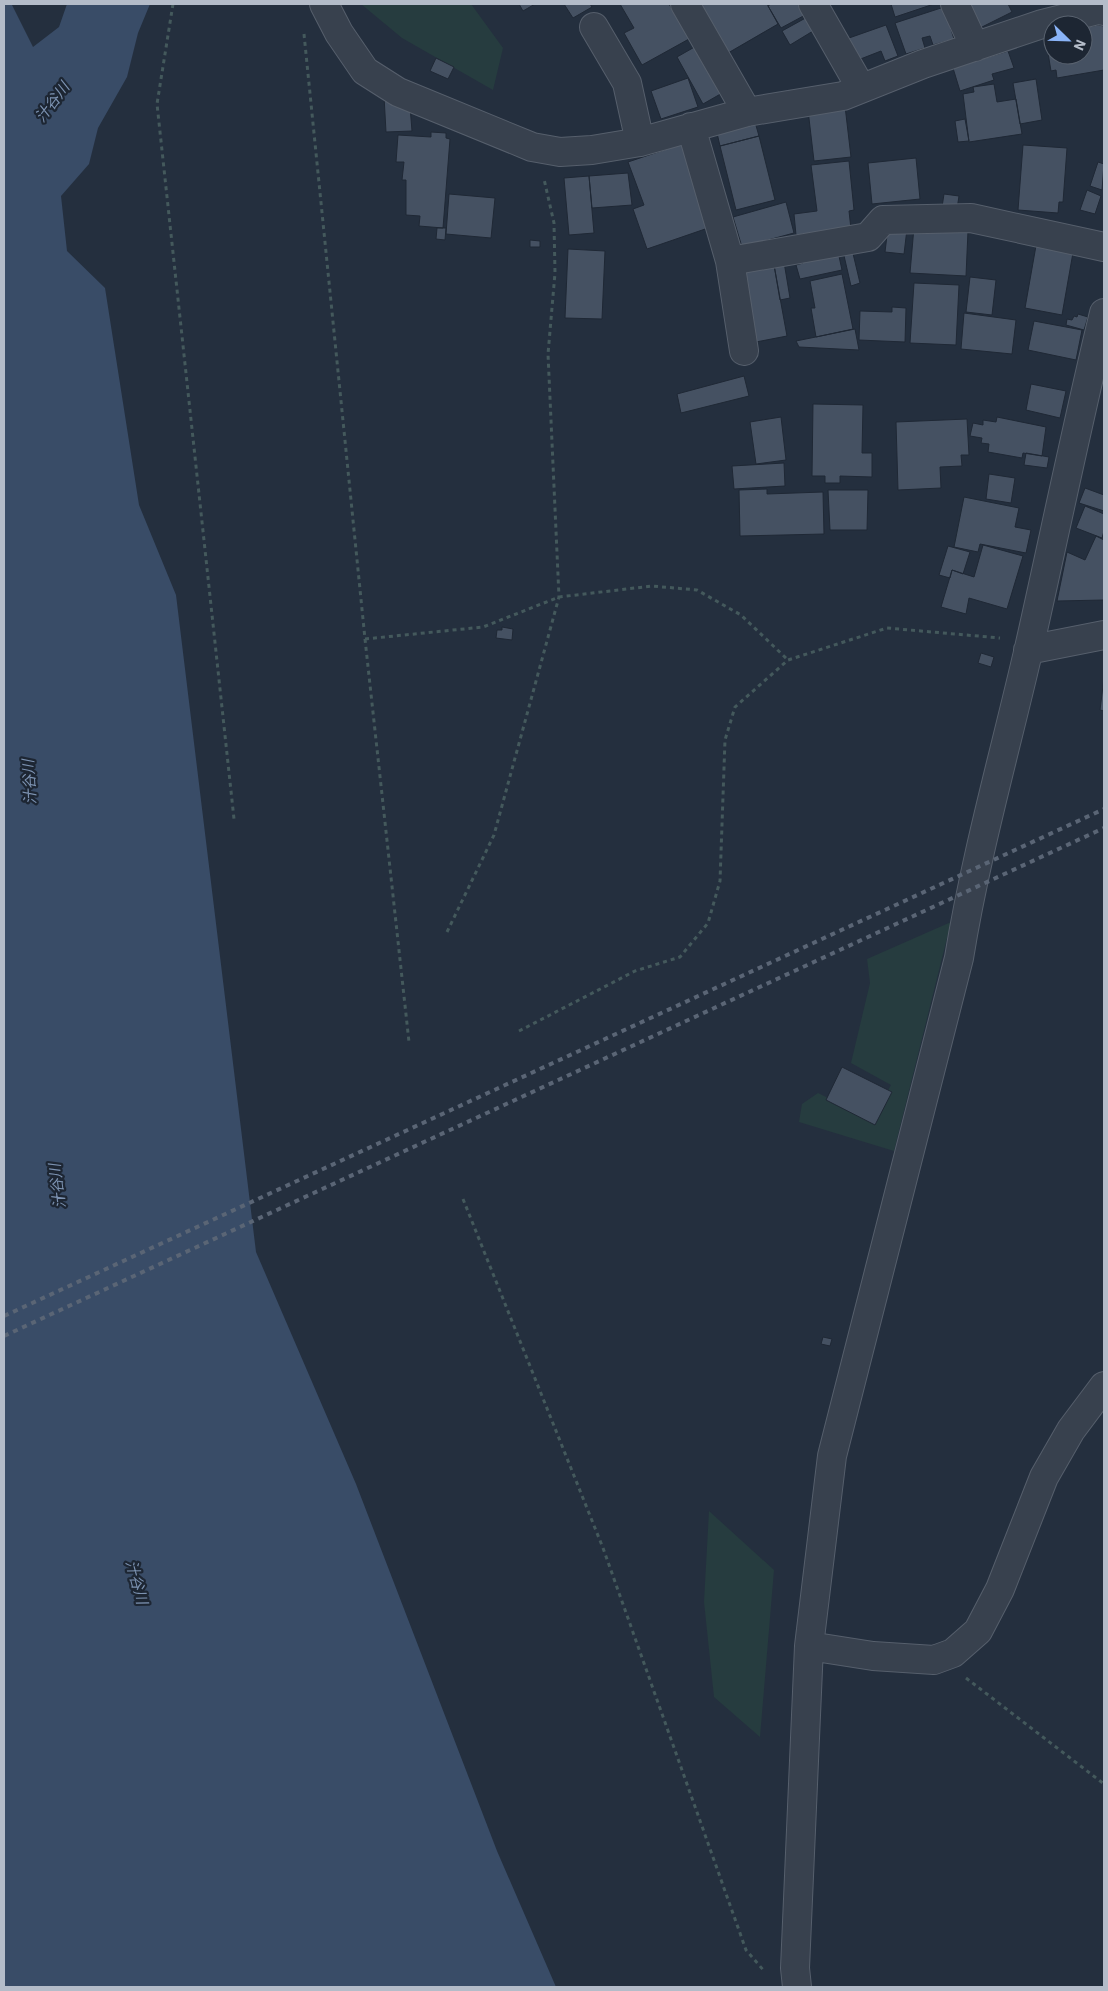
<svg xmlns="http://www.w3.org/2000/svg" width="1108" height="1991" font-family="'IBM Plex Sans','Noto Sans JP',sans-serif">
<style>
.green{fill:#263c3f}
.water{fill:#394c67}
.building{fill:#455162;stroke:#1f2835}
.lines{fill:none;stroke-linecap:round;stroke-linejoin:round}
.minor-casing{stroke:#565f6c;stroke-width:30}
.path{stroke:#44595c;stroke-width:3;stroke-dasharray:4 4;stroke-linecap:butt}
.minor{stroke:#38414e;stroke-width:28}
.rail{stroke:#5a6575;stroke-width:4;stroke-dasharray:5 5;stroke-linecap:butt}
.labels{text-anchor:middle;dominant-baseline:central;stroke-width:4.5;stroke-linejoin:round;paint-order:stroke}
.water-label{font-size:15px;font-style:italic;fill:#7c92b1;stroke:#1d2633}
</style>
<rect width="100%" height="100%" fill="#242f3e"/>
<path class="green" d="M361,4H471L503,48L493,90L402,38Z
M951,922L894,1151L799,1122L802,1104L818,1093L872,1120L891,1085L851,1063L870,983L867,959Z
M709,1511L774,1570L760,1737L714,1697L704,1602Z"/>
<path class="water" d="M4,4L12,5L33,47L59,27L67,4H150L138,33L127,77L98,128L89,164L61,196L67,251L105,288L139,505L176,595L256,1252L356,1484L497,1851L556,1987H4Z"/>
<path class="building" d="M519,4H535L523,11Z
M564,4H590L592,7L573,18Z
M620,4H669L689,39L642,65L624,33L634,28Z
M699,4H767L778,24L728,53Z
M771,4H801L807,14L781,28L768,6Z
M891,4H934L895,17Z
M965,4H1008L1012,12L978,29Z
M944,7L954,39L933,45L930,36L922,38L925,48L906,54L895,23Z
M811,15L818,28L790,45L782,31Z
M886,25L898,56L885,61L881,51L858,60L849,38Z
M1098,25L1104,26V70L1057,78L1056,70L1051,71L1045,35L1053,33V55H1083V28Z
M698,45L724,92L703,104L677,57Z
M1008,51L1014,68L992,74L994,80L960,91L953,68Z
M436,58L454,67L448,79L430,71Z
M688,78L698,107L661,119L651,91Z
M1036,79L1042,120L1020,124L1013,83Z
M994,84L997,102L1016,99L1022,134L969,142L963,94L974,92L973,87Z
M384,96L410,106L412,131L386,132Z
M845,106L851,157L814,161L808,110Z
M965,119L969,141L958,142L955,121Z
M755,122L759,136L720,146L717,133Z
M431,132L446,133V138L450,139L443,228L419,226L420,216L406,215V180H402L404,162H396L398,135L431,137Z
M759,136L775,200L736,210L720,146Z
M682,144L711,227L647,249L633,209L644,205L628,162Z
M1023,145L1067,148L1063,202H1059L1058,213L1018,210Z
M916,158L920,199L872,204L868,163Z
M849,161L854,210L849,211L851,229L796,235L794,214L817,211L811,165Z
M1098,162L1104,164L1102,190L1090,186Z
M628,173L632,205L592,208L589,176Z
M589,176L594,233L569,235L564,178Z
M1087,190L1101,196L1095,214L1080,210Z
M449,194L495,198L491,238L446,234Z
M944,194L959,196L957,209L942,207Z
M786,202L794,233L742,247L733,217Z
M888,227L907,229L904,254L885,252Z
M914,227L968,231L966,276L910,273Z
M437,228H446L445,240L436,239Z
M530,240L540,241V247H530Z
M1037,240L1074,247L1062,315L1025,308Z
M851,245L860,283L851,286L842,247Z
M837,247L842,270L800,279L796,265L803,263L801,254Z
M568,249L605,251L602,319L565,318Z
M784,262L790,298L780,300L774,265Z
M774,265L787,336L756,342L742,266Z
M842,274L853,329L816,337L811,308H815L810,281Z
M970,277L996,280L992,315L966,312Z
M914,283L959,285L956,345L910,343Z
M892,307L906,308L905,342L859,340L860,311L892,312Z
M964,313L1016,320L1012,354L961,349Z
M1078,314L1088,317L1084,330L1066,325L1067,319L1072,320L1074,316L1077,317Z
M1034,321L1082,330L1076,360L1028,350Z
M855,329L859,350L799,347L796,341Z
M744,376L749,396L681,413L677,394Z
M1031,384L1066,391L1060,418L1026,410Z
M813,404L863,405L862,453H872V477L840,476V483H825V476H812Z
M781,417L786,460L756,464L750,422Z
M997,417L1046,427L1042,456L1023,453L1022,458L988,452L989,444L981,443L982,438L970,436L973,423L983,425V420L996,422Z
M967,419L969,455H961L962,466L940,467L941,488L898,490L896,422Z
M1026,453L1049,457L1047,468L1024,465Z
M784,463L785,486L734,489L732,466Z
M989,474L1015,478L1011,503L986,499Z
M1085,488L1104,495V511L1079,503Z
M767,489V494L823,492L824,534L740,536L739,490Z
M828,490H868L867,530H830Z
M964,497L1019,508L1015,527L1031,530L1026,553L980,544L978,552L954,547Z
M1085,506L1104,514V531L1102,538L1076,528Z
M1096,536L1104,540V600L1057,601L1067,552L1085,560Z
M983,545L1023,556L1007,609L969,598L966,614L941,607L952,570L974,577Z
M948,546L970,552L963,574L952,570L950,578L939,575Z
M502,627L513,629L512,640L496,638L497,630H502Z
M981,653L994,657L991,667L978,663Z
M1104,678V711L1100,710Z
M842,1067L892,1092L875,1125L826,1100Z
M823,1337L832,1339L830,1346L821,1344Z"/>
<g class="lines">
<g class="minor-casing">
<path id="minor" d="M324,4L339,33L365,71L398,92L532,147L560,152L592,150L640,142L747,112L843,96L923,64L1042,24L1098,10L1104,11
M685,4L747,112
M813,4L861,88
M955,4L975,47
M594,27L627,83L640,142
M691,127L730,261L744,351
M730,261L868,237L883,220L971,218L1104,247
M1028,650L1104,635
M809,1646L873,1656L934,1660L953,1653L978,1631L1000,1589L1044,1477L1071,1430L1104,1386
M797,1987L795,1968L809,1646L832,1456L959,958C976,853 1005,752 1029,648C1054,537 1077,425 1104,313"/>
</g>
<path class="path" d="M173,4L157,104L234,819
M304,34L365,639L409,1042
M365,639L483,627L559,597L652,586L697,590L741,615L788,660
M447,932L494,835L559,597L548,354L555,273L554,223L544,179
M519,1031L635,971L680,957L708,923L720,881L725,740L735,707L788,660L887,628L1000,638
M463,1199L603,1548L746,1950L765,1972
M966,1678L1104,1784"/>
<use href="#minor" class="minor"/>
<path class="rail" d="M4,1316L1104,809
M4,1336L1104,828"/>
</g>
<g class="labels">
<g class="water-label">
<text transform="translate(52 102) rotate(-53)">汁谷川</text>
<text transform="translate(29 782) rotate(-93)">汁谷川</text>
<text transform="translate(57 1186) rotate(-97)">汁谷川</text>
<text transform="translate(137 1582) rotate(75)">汁谷川</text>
</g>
</g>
<rect width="1108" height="1991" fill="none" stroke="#b4bcc9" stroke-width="10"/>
<g transform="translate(1068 40) rotate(113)"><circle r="24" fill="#1d2633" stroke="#59626f"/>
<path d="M0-4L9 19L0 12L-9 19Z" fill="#8ab4f8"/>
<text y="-8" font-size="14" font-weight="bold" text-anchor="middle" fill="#b4bcc9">N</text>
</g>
</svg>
